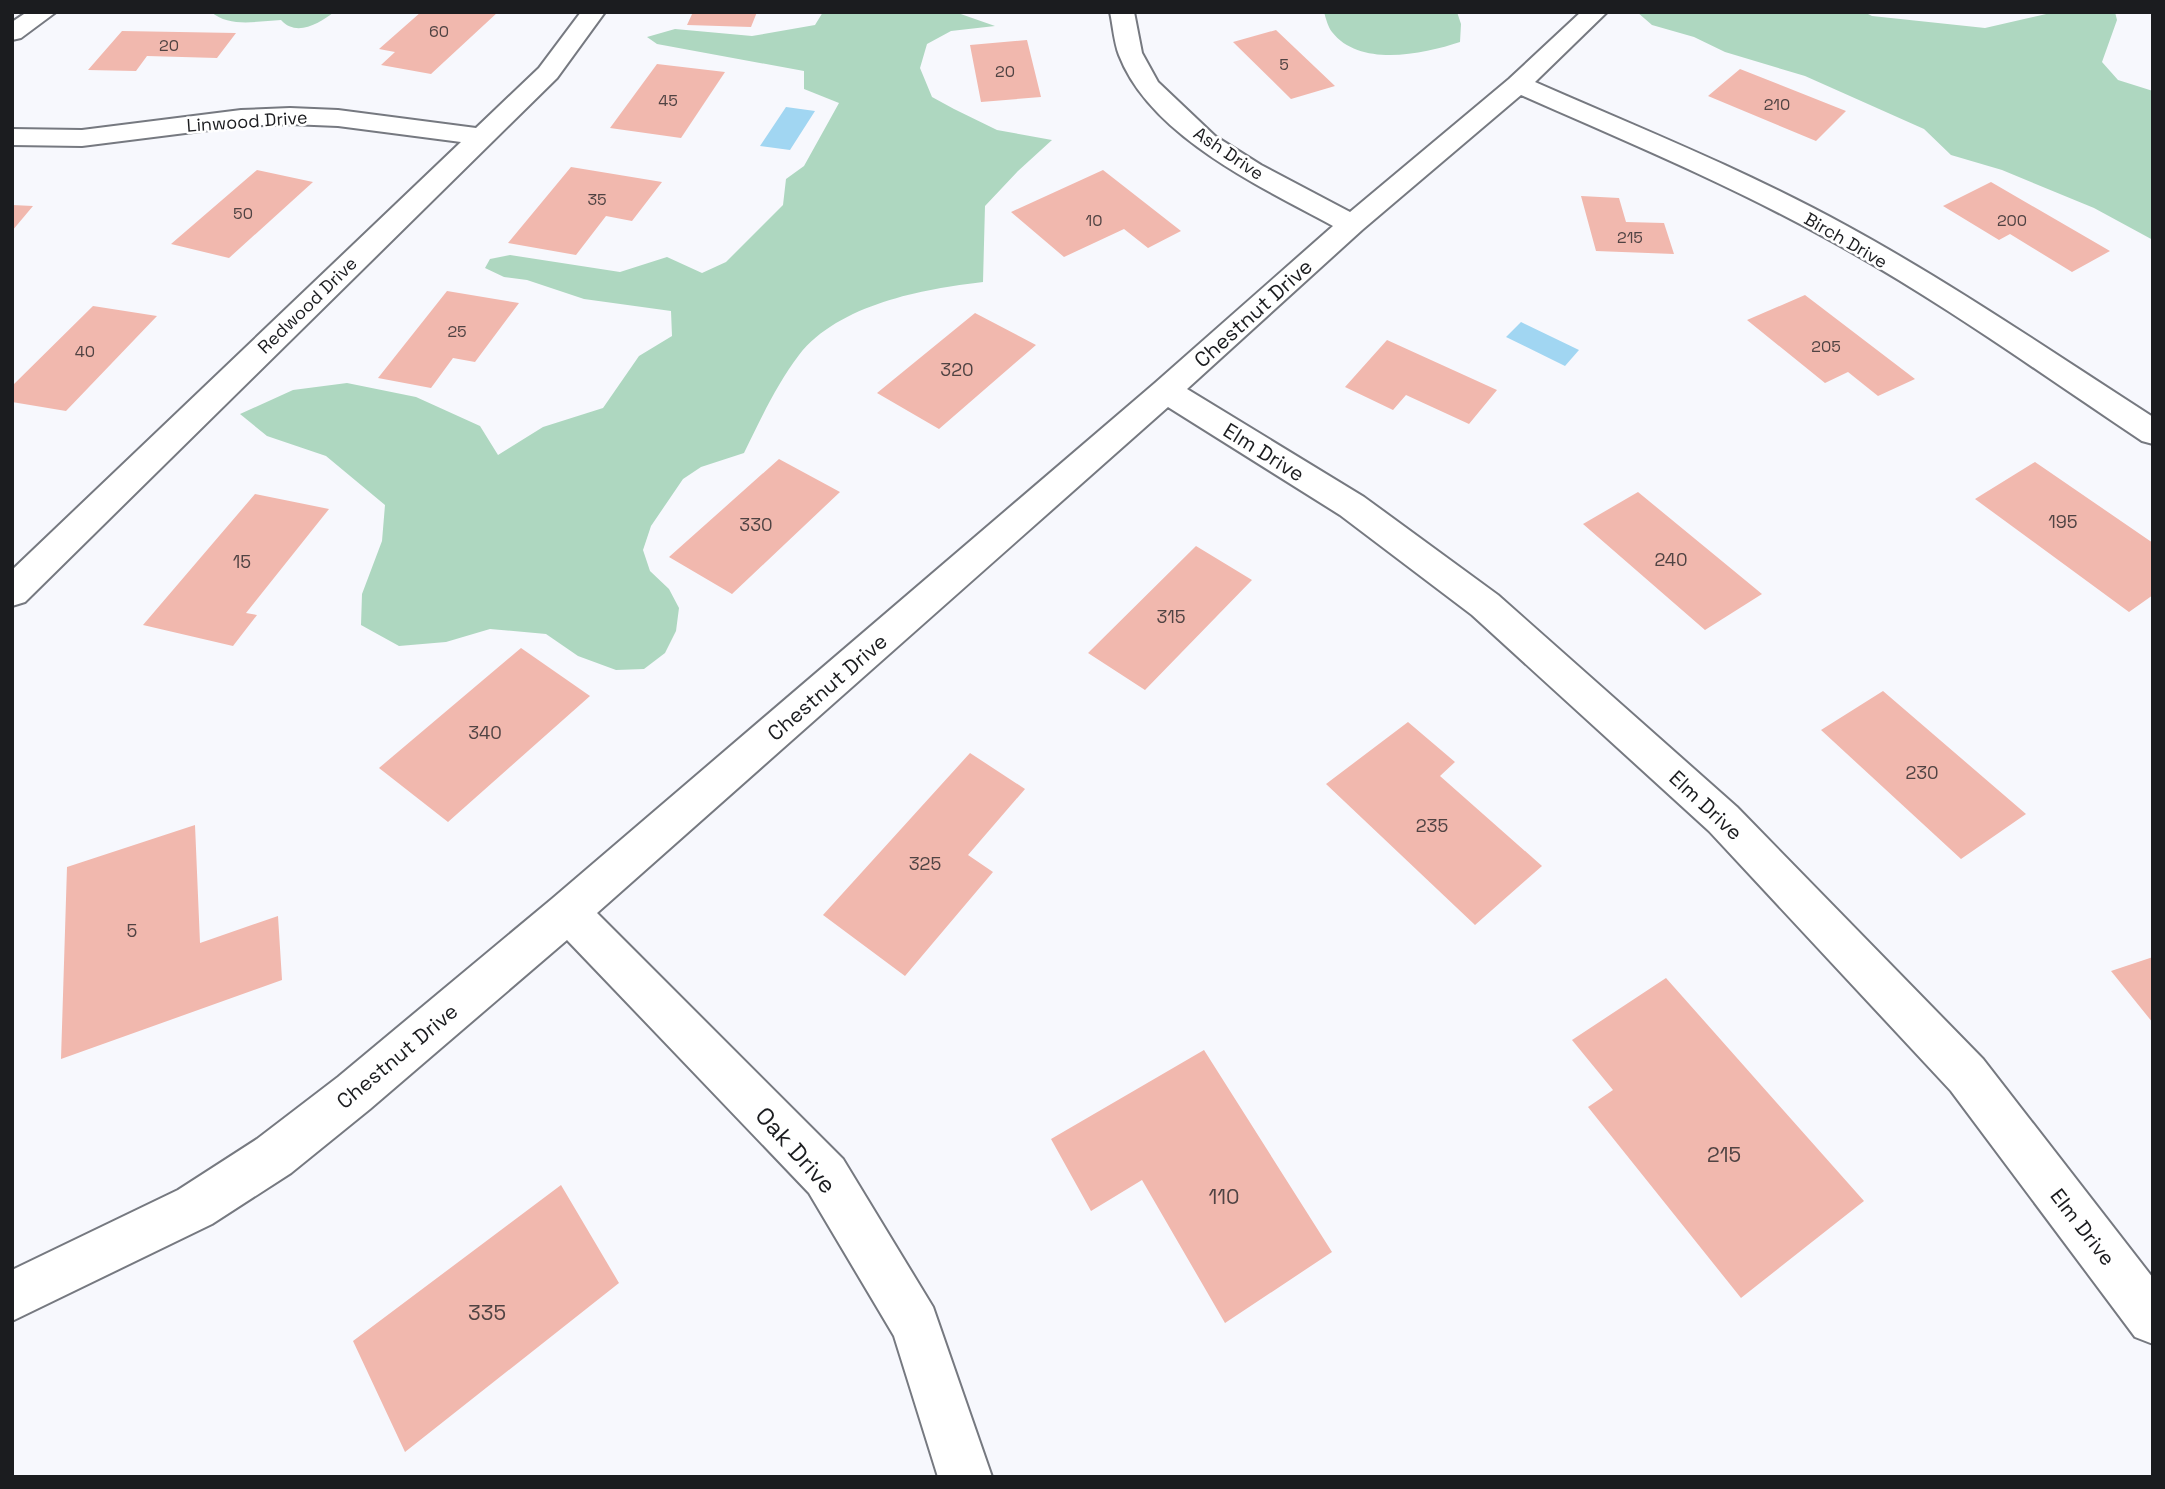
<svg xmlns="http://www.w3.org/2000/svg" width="2165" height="1489" font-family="'Space Grotesk',sans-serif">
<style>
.green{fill:#aed7c0}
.water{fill:#a1d6f2}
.building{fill:#f1b8ae}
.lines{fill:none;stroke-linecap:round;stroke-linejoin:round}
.minor-casing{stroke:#767980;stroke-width:4}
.minor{fill:#fff;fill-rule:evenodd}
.labels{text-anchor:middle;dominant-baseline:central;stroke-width:5;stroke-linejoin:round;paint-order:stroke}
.far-number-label{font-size:16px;fill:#504343}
.far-street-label{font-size:18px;fill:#1b1c1f;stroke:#fff}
.number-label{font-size:18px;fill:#504343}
.street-label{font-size:21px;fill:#1b1c1f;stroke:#fff}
.near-number-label{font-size:21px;fill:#504343}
.near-street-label{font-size:24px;fill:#1b1c1f;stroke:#fff}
</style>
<rect width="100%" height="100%" fill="#f7f8fd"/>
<path class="green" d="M211,12H334C319,24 296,37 281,20C258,21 230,28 211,12Z
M823,12H955L995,26L951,31L927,44L920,68L932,97L954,109L997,130L1052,140L1018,171L985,206L983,282C923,289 839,304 799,355C777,384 760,420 744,453L701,467L683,479L651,526L643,550L650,571L669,589L679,608L676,631L665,653L644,669L616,670L578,656L546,634L490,629L446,642L399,646L361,625L362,594L382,541L385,505L326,456L267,436L240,414L293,390L347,383L416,397L480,426L498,455L543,427L603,408L639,356L672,336L671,311L584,299L527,280L504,277L485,268L490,259L510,255L620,272L667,257L702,273L726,262L783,205L786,179L804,166L839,103L804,89V71L657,44L647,37L675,29L752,36L815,25Z
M1324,12H1457L1461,24L1460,42C1424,54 1360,68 1332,32C1328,27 1326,19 1324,12Z
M1637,12H1864L1872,16L1985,28L2055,12H2115L2117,20L2102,62L2118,80L2153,91V240L2094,208L2002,170L1951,155L1924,129L1805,76L1725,52L1694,37L1652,25Z"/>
<path class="water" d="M786,107L815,111L790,150L760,146Z
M1521,322L1579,350L1565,366L1506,337Z"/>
<path class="building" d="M421,12H498L431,74L381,65L395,52L379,49Z
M693,12H757L751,27L687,25Z
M1276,30L1335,86L1291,99L1233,42Z
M122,31L236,33L217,58L147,56L136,71L88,70Z
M1027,40L1041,97L981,102L970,45Z
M657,64L725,72L681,138L610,128Z
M1740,69L1846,111L1816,141L1708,96Z
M571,167L662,182L632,221L606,216L576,255L508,243Z
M257,170L313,182L229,258L171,244Z
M1103,170L1181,231L1148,248L1124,229L1064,257L1011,212Z
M1991,182L2110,251L2072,272L2010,234L1999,240L1943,206Z
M1581,196L1619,198L1626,222L1664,223L1674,254L1596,251Z
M12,205L33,206L12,231Z
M447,291L519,303L475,362L453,358L431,388L378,378Z
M1805,295L1915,379L1878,396L1848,372L1825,383L1747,320Z
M93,306L157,316L66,411L12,402V386Z
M975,313L1036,345L939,429L877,393Z
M1387,340L1497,390L1469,424L1406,395L1393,410L1345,387Z
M779,459L840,492L732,594L669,557Z
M2035,462L2153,543V595L2129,612L1975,499Z
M1638,492L1762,594L1705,630L1583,524Z
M255,494L329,509L246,613L257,615L233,646L143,625Z
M1196,546L1252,580L1145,690L1088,653Z
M521,648L590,696L448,822L379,768Z
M1883,691L2026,814L1961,859L1821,730Z
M1408,722L1455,762L1440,776L1542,866L1475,925L1326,784Z
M970,753L1025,789L968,855L993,872L905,976L823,915Z
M195,825L200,943L278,916L282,980L61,1059L67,867Z
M2153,957V1023L2111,971Z
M1666,978L1864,1201L1741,1298L1588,1107L1613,1090L1572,1040Z
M1204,1050L1332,1252L1225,1323L1142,1180L1091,1211L1051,1139Z
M561,1185L619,1283L405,1452L353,1341Z"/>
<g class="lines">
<g class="minor-casing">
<path id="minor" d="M27,12H56L21,38L12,40V22Z
M581,12H605L557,78L25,602L12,606V570L461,142L338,126L290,124L241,126L82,146L12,145V129L82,130L241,110L290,108L338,110L476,128L539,68Z
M1110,12H1134L1142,53L1158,82L1215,136L1261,165L1350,212L1509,79L1581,12H1607L1535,82C1640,128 1747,171 1847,226C1953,284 2052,352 2153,417V444L2142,441C2037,371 1935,297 1824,237C1726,183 1623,140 1521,95L1362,230L1187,389L1364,497L1498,595L1737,807L1983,1059L2153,1278V1344L2135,1337L1951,1091L1709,831L1472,615L1340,515L1168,407L597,913L843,1159L933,1307L992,1477H938L894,1336L809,1193L567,940L370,1109L291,1173L212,1224L12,1321V1270L178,1190L257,1139L338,1077L553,898L1155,383L1333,226C1261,187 1150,136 1119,55C1114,42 1113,26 1110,12Z"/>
</g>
<use href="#minor" class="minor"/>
</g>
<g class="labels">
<g class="far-number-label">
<text x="439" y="31">60</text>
<text x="169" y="45">20</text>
<text x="1284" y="64">5</text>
<text x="1005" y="71">20</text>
<text x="668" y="100">45</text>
<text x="1777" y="104">210</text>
<text x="597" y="199">35</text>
<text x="243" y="213">50</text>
<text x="1094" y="220">10</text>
<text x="2012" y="220">200</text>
<text x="1630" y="237">215</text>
<text x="457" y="331">25</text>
<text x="1826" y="346">205</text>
<text x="85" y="351">40</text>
</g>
<g class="far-street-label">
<text transform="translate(247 121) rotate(-4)">Linwood Drive</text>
<text transform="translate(1229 153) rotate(34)">Ash Drive</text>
<text transform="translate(1846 240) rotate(30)">Birch Drive</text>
<text transform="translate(307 305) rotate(-44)">Redwood Drive</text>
</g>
<g class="number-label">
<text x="957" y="369">320</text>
<text x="2063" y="521">195</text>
<text x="756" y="524">330</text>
<text x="1671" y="559">240</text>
<text x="242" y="561">15</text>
<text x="1171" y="616">315</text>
<text x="485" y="732">340</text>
<text x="1922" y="772">230</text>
<text x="1432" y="825">235</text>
<text x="925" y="863">325</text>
<text x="132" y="930">5</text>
</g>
<g class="street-label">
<text transform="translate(1253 313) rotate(-42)">Chestnut Drive</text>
<text transform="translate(1264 452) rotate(32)">Elm Drive</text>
<text transform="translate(827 687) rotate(-41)">Chestnut Drive</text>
<text transform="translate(1706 805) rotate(43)">Elm Drive</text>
<text transform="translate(397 1056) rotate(-40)">Chestnut Drive</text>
<text transform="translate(2083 1227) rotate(52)">Elm Drive</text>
</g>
<g class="near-number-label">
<text x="1724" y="1154">215</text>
<text x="1224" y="1196">110</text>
<text x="487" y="1312">335</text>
</g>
<g class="near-street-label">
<text transform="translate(796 1150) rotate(48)">Oak Drive</text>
</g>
</g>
<rect width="2165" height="1489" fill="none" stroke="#1b1c1f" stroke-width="28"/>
</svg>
